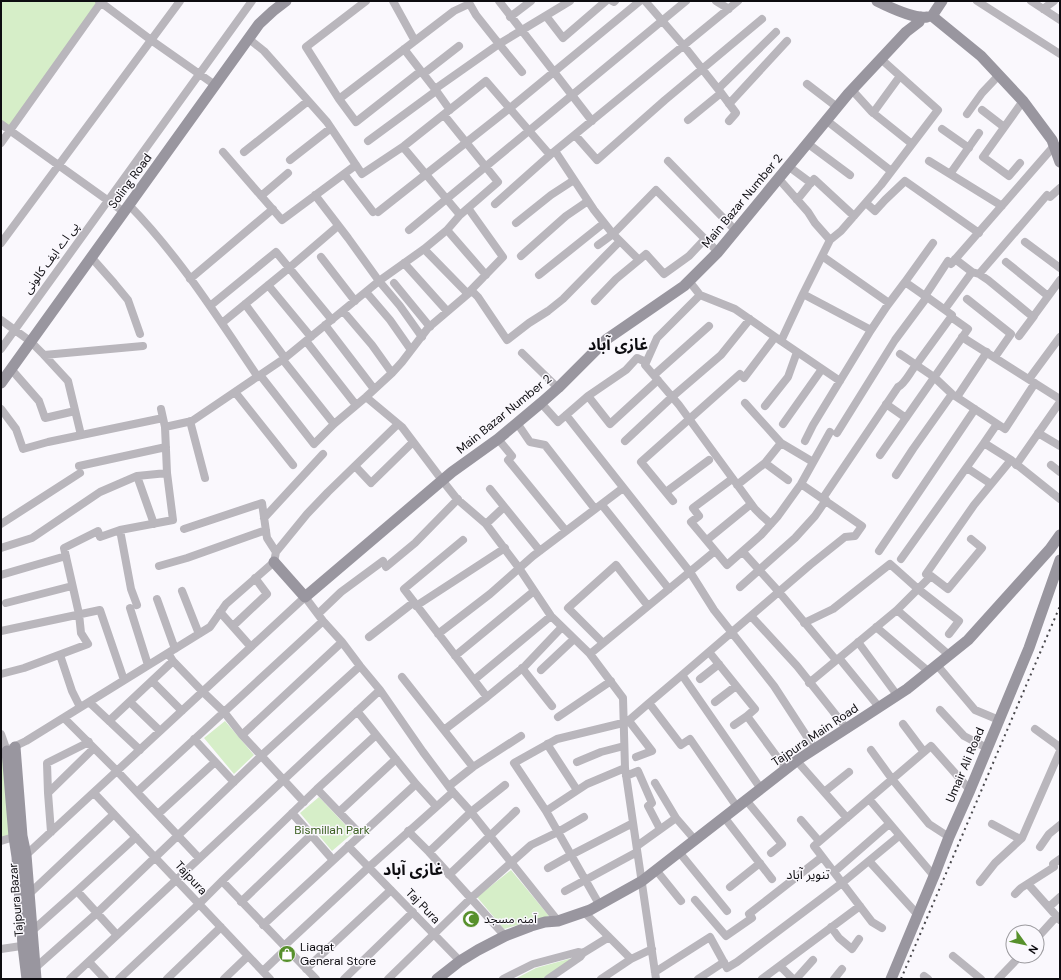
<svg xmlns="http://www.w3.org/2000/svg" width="1061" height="980" font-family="'DM Sans','Noto Sans Arabic',sans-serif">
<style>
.green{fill:#d6eec8}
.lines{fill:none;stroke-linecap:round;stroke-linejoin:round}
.street{stroke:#b9b6bc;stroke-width:8}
.secondary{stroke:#99969f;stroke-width:11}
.rail{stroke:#49484c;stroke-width:2;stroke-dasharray:2 4;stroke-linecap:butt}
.labels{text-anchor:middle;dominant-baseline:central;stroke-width:3;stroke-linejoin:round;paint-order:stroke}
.street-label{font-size:12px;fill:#0d0c10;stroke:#faf8fd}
.park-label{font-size:12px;fill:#3c6022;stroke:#faf8fd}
.poi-label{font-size:12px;fill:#0d0c10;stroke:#faf8fd;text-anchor:start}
.neighbourhood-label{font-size:13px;fill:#0d0c10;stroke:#faf8fd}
.district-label{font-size:16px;font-weight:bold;fill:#0d0c10;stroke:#faf8fd}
</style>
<rect width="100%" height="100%" fill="#faf8fd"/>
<path class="green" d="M1,1H99L9,130L1,124Z
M225,721L254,755L234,774L204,738Z
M7,751L14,837L1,841V753Z
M319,797L353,833L332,851L300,813Z
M511,870L549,916L504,929L477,897Z
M576,957L542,979H515L536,968Z"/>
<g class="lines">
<path class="street" d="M99,1L151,40L215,85
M366,1L306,47L339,99L356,122L421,71L404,49
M393,1L415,41
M499,1L592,121
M612,1L614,2L615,1
M645,1L684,46L718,89L776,32
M716,1L729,9
M977,1L1060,54
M1031,1L1060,20
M1043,9L1054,1
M546,16L563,38L606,1
M510,17L531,1
M249,39L264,51L327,122L362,174L404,146L486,81L550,155L738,1
M421,71L435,89
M522,72L499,44L570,1
M423,74L459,46
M807,84L837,107
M719,90L736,113L729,121
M852,90L872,112L912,144
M339,99L454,11L469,4
M729,104L787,41
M450,110L435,89L499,44L476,15L468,1
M982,110L1004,127
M873,113L900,76
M967,114L982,93L999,75
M688,120L721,93
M826,120L891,171
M1,124L124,212
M942,129L969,148
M575,135L597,160L665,100L762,19
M368,141L436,91
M1,143L102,1
M807,143L850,175
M403,147L460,215
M555,151L594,210L613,234L639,260L646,254L664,274L689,256L705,239
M223,152L282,220L356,165
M244,152L308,101
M290,160L331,128
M668,161L735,230
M929,161L1002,206
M1020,163L1009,176L983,157L1023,101
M788,166L811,183
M344,174L373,212
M950,174L979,133
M778,178L808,212L815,223L830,240L841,231L881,185L938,110L881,59
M315,195L348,238L379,281L400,306L422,337
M261,196L288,173
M797,200L814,179L854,216
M866,203L875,211L885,200L905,181L979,233
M495,204L550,155
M129,205C179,256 218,318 258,377
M468,208L503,257L471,290
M378,212L510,108L640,1
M516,223L551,195L574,180
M409,230L686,1
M447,230L486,275
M830,240L803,294L871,330
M1025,242L1060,268
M1,243L180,1
M598,245L613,234L656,190L718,252
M424,249L468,294L471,290L478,297L507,340L529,323L548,311L563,299L620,241
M521,256L566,216L588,201
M822,256L889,303
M91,257L114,283L128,300L140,334
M321,257L355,301
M955,259L972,272L979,274L1047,195L1050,197L1060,188
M1006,262L1048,296
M404,263L447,311
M979,274L988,280L1033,317L1060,280
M539,275L604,223
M190,279L273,209
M689,281L700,295L657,338L645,365L679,405L755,509L761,515L771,524
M394,283L430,327
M268,285L311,337
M366,292L390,320L411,350
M700,295L735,309L781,341L803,294
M925,296L905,282L933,243
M967,299L1011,334L995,357
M595,301L616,279L639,260
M245,304L285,358
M210,306L276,252L332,320
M945,309L972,272
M343,311L372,345L392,373
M1,320L30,341L44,355L68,381L81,435
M222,323L289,268L338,226
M325,325L374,389
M1019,336L1034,316
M962,337L1060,399
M306,341L356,405
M781,341L840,381
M1,349L252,1
M522,353L558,388
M900,354L934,377L952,394L1005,429L1035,383
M44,355L143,346
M283,360L334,424
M646,362L637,358L626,370L588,396L610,424L658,380
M11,369L39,401L45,418L75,411
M260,375L314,444L334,424L366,397L392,373L402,362L428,328L468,294
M654,375L709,326
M744,378L775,337
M1029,379L1060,337
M235,392L293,465
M366,397L402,427L442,480L457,499L486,524L519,568L551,616L590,654L623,698L625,768L656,979
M957,397L987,352
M541,403L558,422L588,396
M745,403L781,443L813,462
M886,404L906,418
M765,406L788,377L797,352
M1,409L16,429L23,449L48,442L163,418
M161,409L165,427L167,473
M566,415L690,572L714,610L774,686L815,749
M190,421L205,478
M517,423L530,442L545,445L595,509
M783,424L822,369
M997,424L984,443L1011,460L1060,499
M165,427L192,421L285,358L379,281L424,249L447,230L460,215L498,182L444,115
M837,433L895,340L927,297L925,296L948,261L951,264L1054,146H1057
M1038,433L1060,446
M498,439L512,456L508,460L566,531
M625,441L672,397L721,355L750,319
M805,441L813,425L871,330L887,306L905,282
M880,455L968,329L951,317L952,315L927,297
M765,463L788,480
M1016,465L1060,402
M1051,465L1060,472
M79,466L166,447
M355,466L371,483L413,442
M967,468L991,484
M896,475L913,449L952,394
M137,476L154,524
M732,479L693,508L699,516L691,522L727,565L761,535L778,516L801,484L830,432
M737,485L765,463L781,443
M490,489L540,551
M666,492L709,460
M823,498L898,387C905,384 910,372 916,365L951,317
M673,501L641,462L740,374
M602,505L669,589
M264,518L323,454
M1,524L80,473
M486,524L504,507
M184,529L262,503L267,538L276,552
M120,530L131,589L137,605
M463,540L404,589L487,697
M707,540L751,504
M1,548L32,538L100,492L137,476L167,473L173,520L120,530L100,537L98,531L64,548L79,614L81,633L88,644L24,668L1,674
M879,551L975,409
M743,552L779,592L836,660
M901,559L984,443
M159,566L187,558L266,530
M386,567L415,543L458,499
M1,575L66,556
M931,576L948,589L982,548L971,539
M740,587L795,538L815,516L826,500
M182,591L199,634
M157,599L175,649
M6,603L72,586
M416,606L505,548
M130,608L148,665
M897,610L949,655
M220,612L251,647
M318,614L341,592L383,561
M751,616L797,666L847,729
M804,623L833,609L890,564L918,589L959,621L949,634
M233,626L267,594L255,578
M876,627L928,671
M1,631L100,610L124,680
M438,634L490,594L533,556L623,488
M369,637L414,602
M858,642L897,695
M603,643L568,608L616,565L648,606
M709,652L755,709L747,716L786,769
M168,653L173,661L202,691L224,712L242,735L304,802
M590,654L715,551
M60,655L72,691L80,707
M455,656L534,591
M839,658L879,707
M937,665L975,710L999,720
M522,668L552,706
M541,670L574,639
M682,675L649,703L681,745L690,739L737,807
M402,677L473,767L449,786
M700,679L719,664
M474,680L551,616
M152,681L182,711
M809,683L897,610L931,576L926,574L974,505L1011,460
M89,702L140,750
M130,702L160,731
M715,702L736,686
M940,710L964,736L987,748
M357,711L416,784L436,806
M558,717L611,681
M64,718L117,771L199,858
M109,721L173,661
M629,721L652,751L636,757
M903,724L924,752
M734,725L747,716
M1035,729L1057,745L1060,749
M444,730L487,697L525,666L562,627
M1,734L7,751
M242,735L342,642
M194,739L234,782
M547,744L577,790
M871,750L892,779L929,824L949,837
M1,753L26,741L210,627L226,604L274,562L276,552L307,514L328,492L398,424
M797,761L847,818
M577,762L601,752L624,746
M473,767L521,736
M625,768L587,784L546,811L514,763L557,739L627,722L649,703
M626,776L638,771L652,803L648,806L660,829
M655,783L676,818L695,840
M317,789L361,835
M761,789L682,675L810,565L845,537L855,536L862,526L801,484
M137,792L323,621
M824,792L849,772
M48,793L47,763L89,742
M94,793L270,979
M869,799L934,876
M746,800L782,844L771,853
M546,811L599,904
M339,812L396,759
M292,813L333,860
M158,814L215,762
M724,817L772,879
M801,820L819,841
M992,824L1020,839
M408,831L429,852L505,936
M51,832L48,793L94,748
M1,841L14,837H19
M348,846L460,961
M637,846L676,818
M1040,847L1049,834L1060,825
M429,852L471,812L505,785
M679,852L727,911
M26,855L305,597L323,621L342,642L360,666L380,690L423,752L453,792L471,812L558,921
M869,861L918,915
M548,868L571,855L633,823
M656,870L681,901
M834,872L889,824
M449,875L516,811
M222,881L316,979
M980,882L995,863L1022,838L1060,751
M1028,884L1060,920
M730,887L760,863
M77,891L117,935
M565,891L637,852
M29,894L114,814
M1015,894L1021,888L1054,867L1053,864L1060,859
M695,900L726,936L752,918L749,914L822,857
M241,902L311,835
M1049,907L1060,897
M584,912L631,959
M263,925L416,784
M831,927L839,938L852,949L859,939
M882,928L872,922L814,846L931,746L970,790
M32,931L77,891L136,837
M1037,938L1057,916
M284,946L369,867L453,792
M1,949L28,945
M953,956L981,979
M89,962L105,979
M780,966L793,979
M35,968L97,913L261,756L360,666
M306,969L391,890
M263,971L286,949
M655,972L710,937L727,968L737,962L842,883L899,836
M924,976L928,979
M70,979L380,690
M119,979L199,904L222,881L317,789L376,735
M167,979L221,927
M224,979L248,956
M344,979L413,912
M388,979L470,899L531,845L558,832L584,817
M503,979L533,964L578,952L583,953
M548,979L580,957L583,953L609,937
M601,979L631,959L652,949
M698,979L724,962
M762,979L860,906
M796,979L813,960
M834,979L842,969
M998,979L1020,956"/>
<path class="secondary" d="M877,1C889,7 914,19 927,17
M932,16L981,56L1023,101L1052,140L1060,162
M932,16L942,1
M1,383L259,24L273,11L286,1
M274,562L305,597L452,472L498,439L541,403L558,388L607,339L684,286L718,252L848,94L906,32L919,22L921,17
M15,747L22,836L26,855L36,979
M7,751L14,837L17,857L23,946L27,979
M437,979L460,961L478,950L505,936L531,926L545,922L558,921L590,910L642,881L799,759L861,719L907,689L968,640L1050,549L1060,535
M891,979L934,876L949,837L970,790L1029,648L1060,560"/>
<path class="rail" d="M901,979L1060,606"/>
</g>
<defs>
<g id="mosque-disc" transform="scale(0.9)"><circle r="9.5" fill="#57902c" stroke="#faf8fd"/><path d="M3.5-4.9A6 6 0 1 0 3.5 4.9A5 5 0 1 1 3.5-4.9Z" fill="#fff"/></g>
<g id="shop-disc" transform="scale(0.9)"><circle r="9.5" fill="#57902c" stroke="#faf8fd"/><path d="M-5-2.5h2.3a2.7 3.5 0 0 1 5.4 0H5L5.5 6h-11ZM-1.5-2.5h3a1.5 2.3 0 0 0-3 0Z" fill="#fff"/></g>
</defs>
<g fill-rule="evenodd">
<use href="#mosque-disc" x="471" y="919"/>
<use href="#shop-disc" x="287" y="954"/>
</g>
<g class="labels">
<g class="street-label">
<text transform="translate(130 181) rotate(-54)">Soling Road</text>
<text transform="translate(742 201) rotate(-50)">Main Bazar Number 2</text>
<text transform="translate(51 258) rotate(-54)">پی اے ایف کالونی</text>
<text transform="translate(504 414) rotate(-39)">Main Bazar Number 2</text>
<text transform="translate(815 735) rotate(-34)">Tajpura Main Road</text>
<text transform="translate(965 765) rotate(-67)">Umair Ali Road</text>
<text transform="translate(191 878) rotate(47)">Tajpura</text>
<text transform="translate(16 900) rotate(-95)">Tajpura Bazar</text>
<text transform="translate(423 906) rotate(46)">Taj Pura</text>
</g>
<g class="park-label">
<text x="332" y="830">Bismillah Park</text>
</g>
<g class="poi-label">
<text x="484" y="919">آمنہ مسجد</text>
<text x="300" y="947">Liaqat<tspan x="300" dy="14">General Store</tspan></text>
</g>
<g class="neighbourhood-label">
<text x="808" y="874">تنویر آباد</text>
</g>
<g class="district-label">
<text x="618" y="344">غازى آباد</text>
<text x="413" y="869">غازى آباد</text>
</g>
</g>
<rect width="1061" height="980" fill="none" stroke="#0d0c10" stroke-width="4"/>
<g transform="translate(1025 944) rotate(123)"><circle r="19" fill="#faf8fd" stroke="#9b9a9e"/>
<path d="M0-3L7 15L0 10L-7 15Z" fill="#57902c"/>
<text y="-6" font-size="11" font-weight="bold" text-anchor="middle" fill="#0d0c10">N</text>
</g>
</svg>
